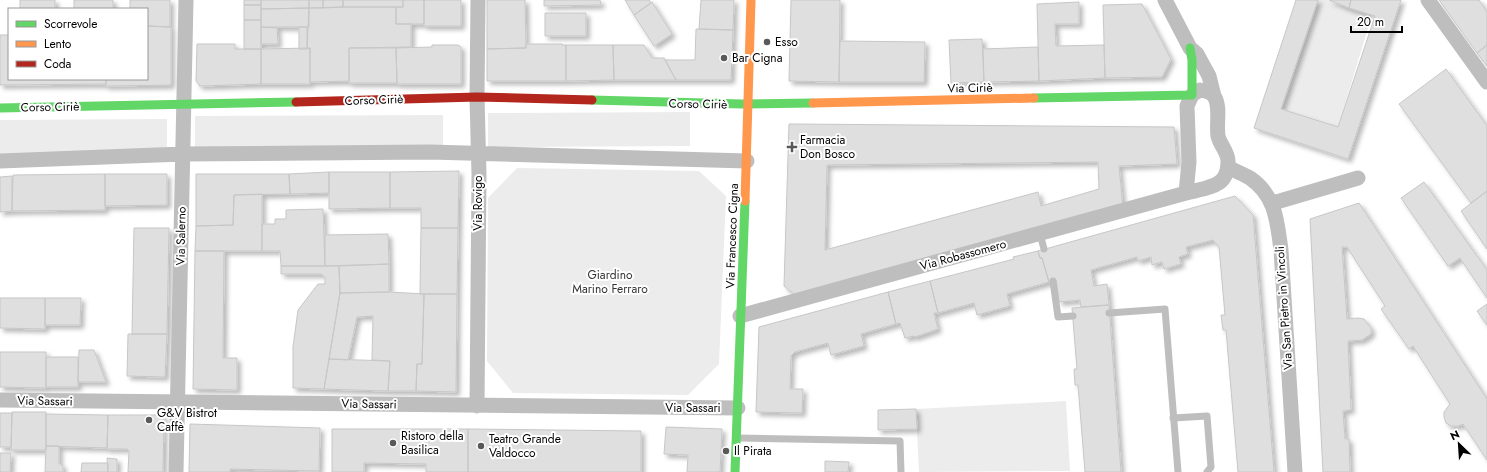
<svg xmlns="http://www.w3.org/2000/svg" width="1487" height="472" font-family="Jost,sans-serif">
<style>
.green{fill:#ececec}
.building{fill:#dfdfdf;stroke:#c7c7c7;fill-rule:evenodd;filter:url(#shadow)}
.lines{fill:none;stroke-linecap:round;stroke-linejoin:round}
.lane{stroke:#bebebe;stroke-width:7}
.street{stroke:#bebebe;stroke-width:15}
.fast{stroke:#63d668;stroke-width:9}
.slow{stroke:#ff974d;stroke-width:9}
.jam{stroke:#b3261e;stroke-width:9}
.poi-dot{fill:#595959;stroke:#fff;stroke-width:1.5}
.labels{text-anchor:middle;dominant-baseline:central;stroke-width:4;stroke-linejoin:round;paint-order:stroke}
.poi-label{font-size:12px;fill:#000;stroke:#fff;text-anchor:start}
.street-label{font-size:12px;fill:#000;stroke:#fff}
.park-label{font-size:12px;fill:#333;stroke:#fff}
</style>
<defs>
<filter id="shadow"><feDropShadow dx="3.5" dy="3.5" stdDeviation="2" flood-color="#0004"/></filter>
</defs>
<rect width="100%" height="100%" fill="#fff"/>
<path class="green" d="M1318,0H1327L1372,15L1338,127L1281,109Z
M690,112V146L488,147V113Z
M443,115V150H195V116Z
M167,119V154L0,155V120Z
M517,168L699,171L726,196L719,364L688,395L513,393L487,361L488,198Z
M1066,401L1070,471L919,472L916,409Z"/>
<path class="building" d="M20,0H55V9H20Z
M74,0H113V9H74Z
M130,0H170V27L147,26V9H130Z
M244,0H261V5H244Z
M261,0H309V8L261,9Z
M309,0H323V8H309Z
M323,0H343V7L323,8Z
M343,0H403V7H343Z
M403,0H424V24H396V7H403Z
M424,0H461V26H424Z
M487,0H525L526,48L487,49Z
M544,0H600L601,5L544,6Z
M625,0H649L651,3L634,15Z
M701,0H734L733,30L699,29Z
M791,0H840L839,82L789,81Z
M1296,0H1318L1281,109L1338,127L1375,16L1349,8L1351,0H1401L1348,159L1254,128Z
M1329,0H1351L1349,8Z
M1439,0H1479L1487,12V45L1477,53Z
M652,2L672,34L654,46L634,15Z
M1079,2V24H1055L1056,46L1104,45L1105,78L1039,81L1037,4Z
M1142,4L1171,59L1162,77L1105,78L1103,5Z
M244,5H261V20H244Z
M343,7H396V24H411V47L349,48V81L310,82V48L307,49L309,8Z
M309,8V27H261V9Z
M545,13H586V36H545Z
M244,20H261V49H244Z
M147,26L171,27V85L106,86V79H147Z
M261,27L277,28L278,44H261Z
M299,27H307V49H299Z
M696,29L733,30L731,80H676L665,60H695Z
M0,35H9V79H106V84L0,85Z
M982,39L984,82L951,83L949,40Z
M840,41L925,42L924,82H839Z
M197,44H235V49H261V84L200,86L196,81Z
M526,44H562V45H566V81H487V49L526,48Z
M432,45H458L461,47V84H397L396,48L432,47Z
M566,45H613L614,80L566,81Z
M613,45H644L652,58H664L676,80H614Z
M1487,45V66L1477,53Z
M1038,47L1039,81L984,82L983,49Z
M310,48V84H261V49Z
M349,48H396L397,83H349Z
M1446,69L1487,126V191L1471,203L1399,104Z
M789,124L1174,127L1177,164L1119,166L1123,208L795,295L784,286ZM1098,162L1099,189L1041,206L1038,192L825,250L827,165Z
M459,171L458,228H421V208H390V172Z
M329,172H390V208L329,209Z
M329,172V193L290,194L289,174Z
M105,174V210L12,211L13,175Z
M105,174H167V205L105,206Z
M196,174H289L290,194L234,195L233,225L196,226Z
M12,176V211L0,212V177Z
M1424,182L1487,270V298L1460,258L1448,266L1401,198Z
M1487,191V249L1461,211Z
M262,194V251H195L196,226L233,225L234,195Z
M1235,196L1253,215L1274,472H1238L1226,330H1223L1221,315H1225L1219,247L1213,240L1186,247L1188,254L1179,257L1181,264L1164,269L1162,262L1152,265L1151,257L1138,261L1137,257L1091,270L1094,286L1107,284L1109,305L1081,307L1080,300L1059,302L1056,280L1049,282L1042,258H1040L1038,251Z
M1359,203L1487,399V460L1463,424L1458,426H1451L1446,423L1444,417V412L1450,404L1413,346L1409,349L1381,309L1385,306L1347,247H1342L1347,319L1358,318L1364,319L1371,328V334L1362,340L1348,341L1351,410L1343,411L1345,439H1349L1350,472H1323L1310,219Z
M323,209L325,266H281L280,251H262V224H275V219H286V210Z
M134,228H169L167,334H132Z
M421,228H458L457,294H420Z
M388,234L389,264L325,266V235Z
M195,251H224L223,358H237V390L193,389Z
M1038,251L1040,258H1042L1049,282L1007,294L1010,306L977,315L974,303L938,313L930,281L1014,259L1013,257Z
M389,264V292L340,293L339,266Z
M281,266H339L340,293L324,389L293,388V347L298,310L318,284H325V277L321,274H281Z
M930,281L938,313H934L938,329L915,337L914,336L905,338L900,323L896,324L888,292Z
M389,292L424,294L422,364H417L416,391H388L390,361L372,360L373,316L357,317L348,360L329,359L340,293Z
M888,292L896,324L861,334L864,346L831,355L828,343L795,352L791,356L790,389H803L802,413L756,412L759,327Z
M424,294H457L456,392L416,391L417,364H422Z
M0,298H45V329L0,328Z
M45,298H81L80,325H45Z
M1487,304V325L1477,311Z
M1109,305L1121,472H1085L1078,385H1075L1074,369H1077L1072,308Z
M128,334H167L165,377L127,376Z
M79,350H94L106,382H78Z
M0,352H46V388L0,387Z
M46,357H78V387H46Z
M329,359L390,361L388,391L324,389Z
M916,409L917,429L878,430V410Z
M12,412H46V450H11Z
M0,413H12L11,447H0Z
M46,414L108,415L107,448L46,446Z
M108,415H164L163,472H128L129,451L127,449H107Z
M190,424L320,428L319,471L230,469V472H189Z
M666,427L722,429L720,472H687L688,455L664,454Z
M332,429H468V472H426V464L364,463V472H332Z
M468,429L641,431V472H468Z
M46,446H59V464H61L63,467V472H45Z
M0,453H11L10,472H0Z
M107,458L117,459V472H108Z
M825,461L849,462L848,472H825Z
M82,463H108V472H81Z"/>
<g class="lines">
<path class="lane" d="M1040,234L1044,249
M1053,281L1058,317L1073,316
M1109,313L1165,309L1178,472
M1173,418L1207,416L1211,467L1207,472
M739,438L900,441L901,472"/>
<path class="street" d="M1165,0L1190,48L1197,54L1209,76L1214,96
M1428,0L1487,82
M1200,90C1205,91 1210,91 1214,96C1221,106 1216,124 1218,136C1220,145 1228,152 1228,161C1228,167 1227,174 1223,179C1216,188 1197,190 1186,193L1189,162L1187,106L1192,95Z
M0,161L183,154L430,152L747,161
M1228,167C1235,171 1243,174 1250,178C1276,196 1277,221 1281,250L1295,472
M1273,203L1358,178
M740,316L1186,193
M0,400L738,408
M477,406L479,175L477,97L478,0
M176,472L186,0"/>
<path class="fast" d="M1034,98L1192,95V60L1190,48
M592,100L743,104L813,103
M0,108L296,102
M735,472L745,201"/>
<path class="slow" d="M813,103L1034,98
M745,201L751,0"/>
<path class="jam" d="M296,102L477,97L592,100"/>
</g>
<g class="poi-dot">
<circle cx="767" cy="42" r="4"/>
<circle cx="724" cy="58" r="4"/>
<path d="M790 141h4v4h4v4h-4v4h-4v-4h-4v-4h4z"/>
<circle cx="149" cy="420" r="4"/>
<circle cx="393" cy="443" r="4"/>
<circle cx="481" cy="446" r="4"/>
<circle cx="726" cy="451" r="4"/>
</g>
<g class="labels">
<g class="poi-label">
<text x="775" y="42">Esso</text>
<text x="732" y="58">Bar Cigna</text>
<text x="800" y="140">Farmacia<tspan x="800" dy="14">Don Bosco</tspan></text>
<text x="157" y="413">G&amp;V Bistrot<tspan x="157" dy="14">Caffè</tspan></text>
<text x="401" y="436">Ristoro della<tspan x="401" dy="14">Basilica</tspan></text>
<text x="489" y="439">Teatro Grande<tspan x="489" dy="14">Valdocco</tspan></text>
<text x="734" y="451">Il Pirata</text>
</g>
<g class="street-label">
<text transform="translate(970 88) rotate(-1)">Via Ciriè</text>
<text transform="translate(374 100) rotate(-2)">Corso Ciriè</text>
<text transform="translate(698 104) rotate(1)">Corso Ciriè</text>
<text transform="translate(50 107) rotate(-1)">Corso Ciriè</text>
<text transform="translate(478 203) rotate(-90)">Via Rovigo</text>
<text transform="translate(181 236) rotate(-89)">Via Salerno</text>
<text transform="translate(732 236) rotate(-88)">Via Francesco Cigna</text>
<text transform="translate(963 255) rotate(-15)">Via Robassomero</text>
<text transform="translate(1284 308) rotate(-94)">Via San Pietro in Vincoli</text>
<text transform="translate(45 401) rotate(1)">Via Sassari</text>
<text transform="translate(369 404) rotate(1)">Via Sassari</text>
<text x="693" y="408">Via Sassari</text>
</g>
<g class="park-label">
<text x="610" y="275">Giardino<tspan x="610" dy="14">Marino Ferraro</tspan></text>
</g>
</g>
<rect x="8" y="8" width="140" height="72" fill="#ffffff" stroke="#999999"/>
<rect x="16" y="21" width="20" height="6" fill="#63d668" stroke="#999999"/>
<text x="44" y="28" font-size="12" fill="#000000">Scorrevole</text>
<rect x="16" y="41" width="20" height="6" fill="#ff974d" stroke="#999999"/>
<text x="44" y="48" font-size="12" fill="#000000">Lento</text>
<rect x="16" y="61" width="20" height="6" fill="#b3261e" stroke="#999999"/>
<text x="44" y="68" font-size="12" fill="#000000">Coda</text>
<g transform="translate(1459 444) rotate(335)" stroke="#ffffff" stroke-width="3" paint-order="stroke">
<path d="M0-3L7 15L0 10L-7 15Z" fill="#000000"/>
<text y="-6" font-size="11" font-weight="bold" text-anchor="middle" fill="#000000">N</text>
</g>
<path d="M1351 26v6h51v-6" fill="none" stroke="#000000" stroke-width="2"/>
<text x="1357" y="26" font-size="12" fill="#000000" stroke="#ffffff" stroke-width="3" paint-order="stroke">20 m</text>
</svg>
